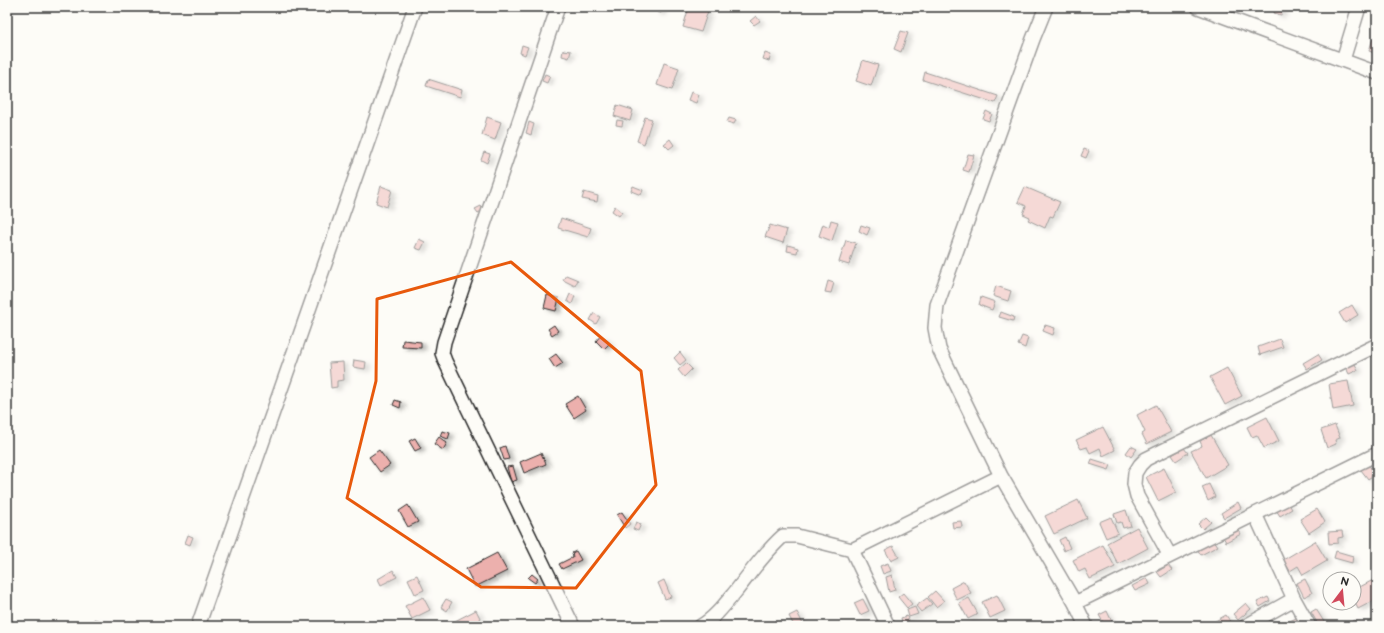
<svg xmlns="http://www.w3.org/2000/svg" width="1384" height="633" font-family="'Balsamiq Sans',sans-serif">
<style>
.building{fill:#ecb0ad;stroke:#2b2b2b;filter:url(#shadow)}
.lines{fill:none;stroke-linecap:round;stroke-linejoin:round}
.minor-casing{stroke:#2b2b2b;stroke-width:16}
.minor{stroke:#fdfcf7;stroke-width:13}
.marked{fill:none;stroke:#e8590c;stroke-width:3;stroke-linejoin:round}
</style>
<defs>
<filter id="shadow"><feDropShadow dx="4.5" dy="2.5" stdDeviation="2" flood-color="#0004"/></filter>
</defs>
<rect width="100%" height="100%" fill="#fdfcf7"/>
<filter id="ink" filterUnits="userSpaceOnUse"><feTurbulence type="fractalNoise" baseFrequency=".025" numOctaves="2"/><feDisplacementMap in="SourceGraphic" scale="8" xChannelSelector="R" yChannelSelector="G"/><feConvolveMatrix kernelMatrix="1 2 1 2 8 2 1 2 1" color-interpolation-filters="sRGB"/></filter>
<g filter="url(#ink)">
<path class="building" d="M656,7L663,8L661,13L655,11Z
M689,7H696L708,11L701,32L683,27Z
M1276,7H1284L1281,15L1274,13Z
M756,16L760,21L754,25L750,21Z
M901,31L908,33L901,52L894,49Z
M1373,38L1377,39V54L1369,51Z
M522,45L528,47L525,55L520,53Z
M563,50L571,51L569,58L562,56Z
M765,53L771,55L769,61L763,59Z
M863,60L878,65L871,86L856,81Z
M664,63L679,68L672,90L657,85Z
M925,72L998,96L995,103L923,80Z
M545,74L550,76L547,83L542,81Z
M428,79L462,90L460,97L426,86Z
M691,92L699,95L696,103L688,100Z
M617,105L633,110L630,121L614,116Z
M986,111L992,114L989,121L983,119Z
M487,117L501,122L495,140L482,135Z
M645,117L652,119L644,144L637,141Z
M729,118L736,120L734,124L727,122Z
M617,120L623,121L622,126L616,125Z
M529,122L534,124L531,135L526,133Z
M670,139L674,145L669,149L664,144Z
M1084,149L1089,151L1086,158L1081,156Z
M484,152L490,154L487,163L481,160Z
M968,154L974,155L969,172L963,170Z
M381,186L392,190L387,207L376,203Z
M633,186L643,190L641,195L631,191Z
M1025,187L1060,202L1053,217L1050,216L1045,228L1028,220L1030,217L1023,214L1026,206L1018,202Z
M584,192L598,196L597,202L582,199Z
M481,206L483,210L478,213L475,209Z
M615,206L622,212L619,216L612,211Z
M561,218L591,228L588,237L558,228Z
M831,220L838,222L832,241L819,236L823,224L829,227Z
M770,225L787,230L783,243L765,237Z
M861,225L870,228L867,235L859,231Z
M419,239L425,242L421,250L415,248Z
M846,240L856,243L849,265L839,262Z
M788,245L798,248L797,253L787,251Z
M566,275L578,280L575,286L563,280Z
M828,281L834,283L831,293L825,292Z
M996,286L1011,291L1008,301L993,296Z
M570,294L575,296L572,304L567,301Z
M547,295L559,298L556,311L544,308Z
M981,297L995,302L992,310L979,305Z
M1352,305L1358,315L1345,323L1339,313Z
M1001,312L1014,317L1013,321L999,317Z
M594,313L600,317L596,324L590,320Z
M554,325L558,331L552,335L548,329Z
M1045,325L1055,328L1053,335L1043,331Z
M601,335L610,343L604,349L596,341Z
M1022,336L1028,338L1025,348L1018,345Z
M1280,339L1283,347L1260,355L1258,347Z
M403,340L421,342V348L402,347Z
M680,352L686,360L680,365L674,358Z
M556,354L563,363L555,368L549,359Z
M1318,354L1322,360L1307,369L1303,363Z
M354,360L366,362L365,369L353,367Z
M343,362L344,380L337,381V387L331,388L329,363Z
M686,363L692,369L684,377L678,370Z
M1355,364L1358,370L1349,374L1346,368Z
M1227,368L1242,396L1225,405L1210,377Z
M1348,381L1353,406L1333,410L1329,384Z
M578,396L586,410L574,418L565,404Z
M395,400L401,402L400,408L393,405Z
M1156,405L1171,432L1147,444L1142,434L1145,432L1137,415Z
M1267,417L1279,441L1264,448L1257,435L1252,437L1247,427Z
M1335,425L1340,438L1335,440L1336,444L1327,448L1321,430Z
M1103,427L1115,450L1103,456L1100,448L1090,453L1087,447L1081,449L1076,440Z
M442,431L450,433L448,439L440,436Z
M1211,435L1228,465L1206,478L1191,451L1202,446L1200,441Z
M439,437L447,443L443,450L434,444Z
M415,438L421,448L415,451L409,441Z
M505,446L509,459L504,460L500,448Z
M1131,446L1137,449L1131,457L1126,453Z
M1184,448L1188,453L1176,461L1172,455Z
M379,450L390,465L380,472L369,457Z
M541,453L546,464L524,473L520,462Z
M1092,459L1111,465L1109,470L1090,464Z
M1368,464L1375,474L1368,479L1361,470Z
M513,466L517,480L511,482L507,467Z
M1164,468L1176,492L1158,501L1146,477Z
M1209,484L1215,497L1208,501L1202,487Z
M1078,500L1087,518L1054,534L1045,516Z
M1238,502L1241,508L1224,518L1221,513Z
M1288,503L1292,509L1280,516L1276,510Z
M408,505L418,522L408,527L399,511Z
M1317,509L1325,522L1309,533L1300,519Z
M1126,510L1131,526L1123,528L1121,522L1117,523L1114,514Z
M622,512L630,524L625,528L617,515Z
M1111,517L1118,533L1106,538L1099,522Z
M1206,517L1211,522L1203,529L1198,524Z
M961,521L962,527L953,528L952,522Z
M636,522L641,524L638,531L633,529Z
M1137,527L1148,548L1118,564L1107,543Z
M1238,529L1241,534L1226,542L1223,537Z
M1342,531L1343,537L1338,538V543L1329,544L1328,532Z
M188,535L193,537L190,545L185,543Z
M1065,537L1070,548L1064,551L1059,540Z
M1214,540L1218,546L1201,555L1197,549Z
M1315,541L1327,561L1303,575L1298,566L1290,571L1283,560Z
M1103,545L1115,567L1090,579L1085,569L1079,572L1073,560Z
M893,546L899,557L891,561L885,550Z
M576,551L581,560L562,569L559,564L573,557L572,553Z
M1336,551L1353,556L1352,563L1334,558Z
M497,553L507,571L475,587L466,569Z
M888,563L891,571L883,574L880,566Z
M1168,565L1172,570L1161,577L1157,572Z
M393,570L397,577L381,585L378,579Z
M532,574L538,579L535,583L528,578Z
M417,575L424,590L415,594L408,579Z
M892,575L895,590L889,592L886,577Z
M1147,578L1150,584L1135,591L1132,586Z
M1377,578V599L1358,609L1354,601V590Z
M1305,579L1312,593L1304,597L1297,583Z
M664,580L671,597L665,599L658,583Z
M964,581L971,593L957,600L951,588Z
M935,591L944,601L936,607L928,597Z
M903,593L912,604L907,608L898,597Z
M997,595L1005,611L990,618L982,602Z
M423,597L430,610L412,619L405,606Z
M1268,597L1270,601L1260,607L1257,602Z
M927,598L932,604L921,612L916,606Z
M969,598L978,614L968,619L959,603Z
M446,599L452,602L447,611L441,607Z
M863,599L869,611L860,615L854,603Z
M1246,603L1251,609L1238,620L1233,614Z
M915,607L918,614L909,617L907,610Z
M1316,609L1326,625L1324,626H1319L1311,612Z
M476,610L484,626H458L455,621Z
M1107,611L1114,626H1105L1099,615Z
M797,612L804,626H794L789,616Z
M1226,615L1230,621L1221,626H1213L1212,623Z
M907,616L910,626H903L901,618Z
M1296,618L1300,626H1293L1290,621Z
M94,619L109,623V626H91Z
M1282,620L1286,626H1270Z
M1354,620L1358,626H1344Z"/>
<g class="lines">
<g class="minor-casing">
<path id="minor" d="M558,7L444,342L442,353L445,361L573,626
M1046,7L1033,39L937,305L935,328L939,349L1001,476L1075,603L1086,626
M1198,7L1377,73
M1343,60L1359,7
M1255,514L1294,599L1309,626
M1170,556L1137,496L1134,484L1135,473L1140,465L1146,459L1377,345
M1075,603L1377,454
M198,626L415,7
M701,626C715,618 726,603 736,591C751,572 765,552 783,536H797L852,550
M888,626L852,550L1001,476
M1246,626L1294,599"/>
</g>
<use href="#minor" class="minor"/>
</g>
</g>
<path d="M0 0H1384V633H0ZM511,262L641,371L656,485L576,588L481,587L347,498L376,381L377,299Z" fill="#fdfcf7" fill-opacity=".55" fill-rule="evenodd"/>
<path class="marked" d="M511,262L641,371L656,485L576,588L481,587L347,498L376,381L377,299Z"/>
<rect width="1384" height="633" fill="none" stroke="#fdfcf7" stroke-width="24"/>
<rect x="12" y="12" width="1360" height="609" fill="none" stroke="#2b2b2b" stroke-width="1.5" filter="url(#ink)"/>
<g transform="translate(1342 591) rotate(16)"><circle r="19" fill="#fdfcf7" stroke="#a9a8a5"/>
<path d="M0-3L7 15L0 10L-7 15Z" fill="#d1495b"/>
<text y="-6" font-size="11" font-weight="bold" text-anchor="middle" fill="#2b2b2b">N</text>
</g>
</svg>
